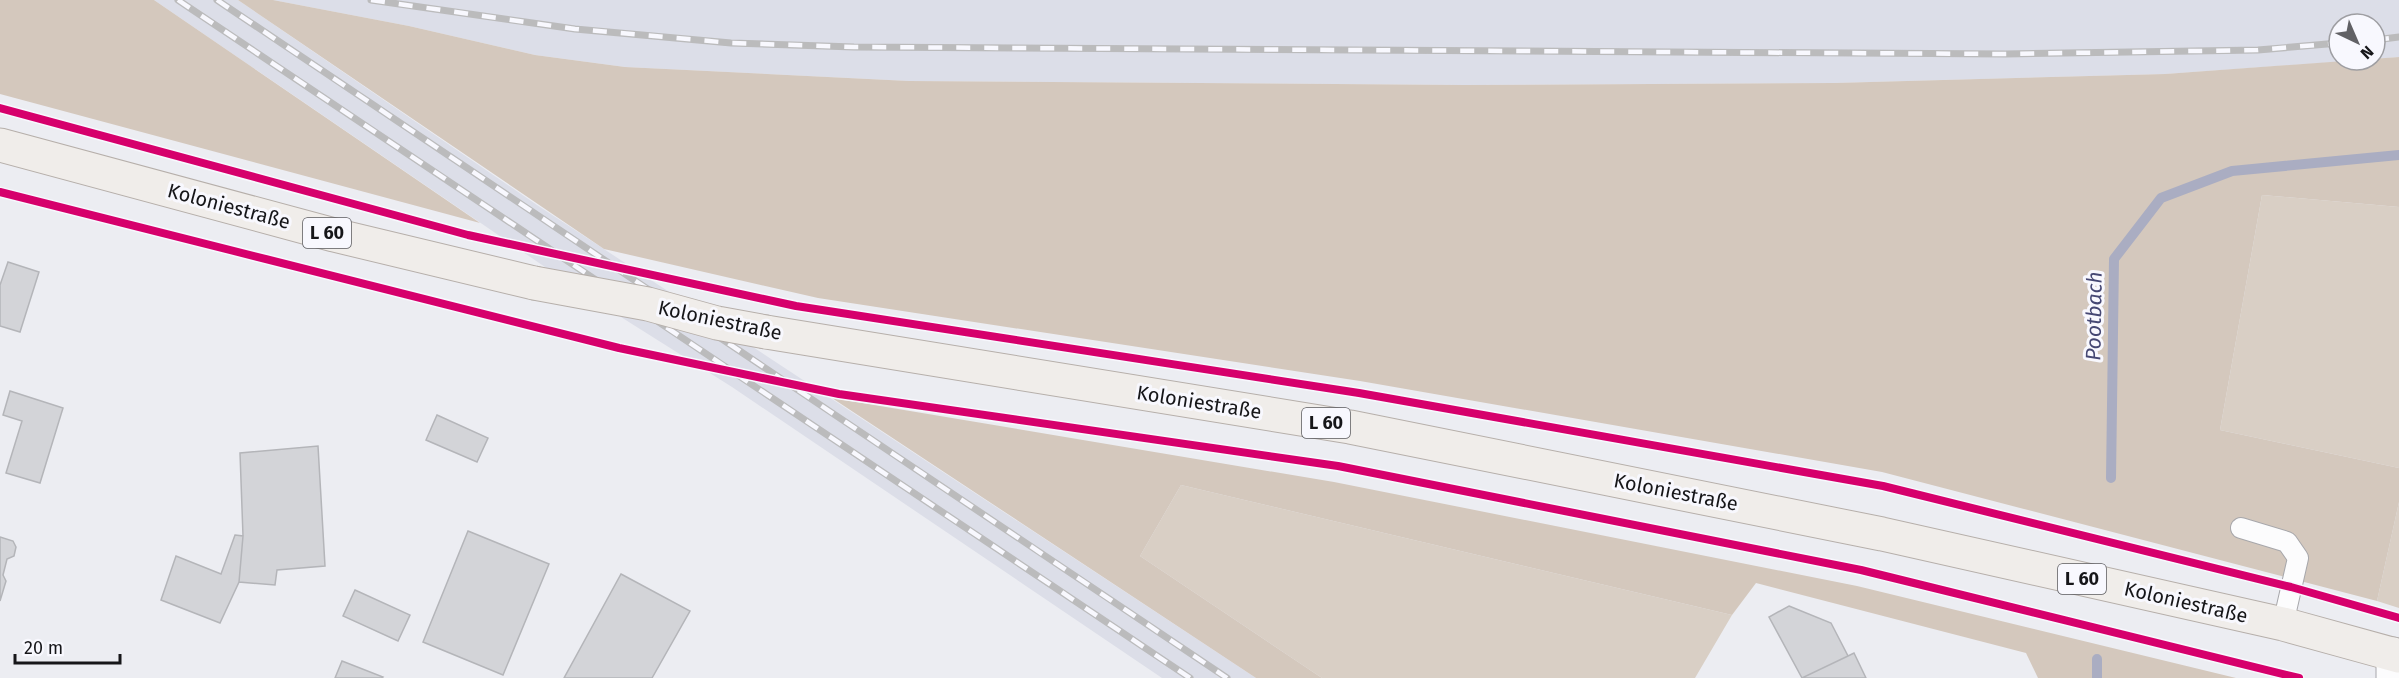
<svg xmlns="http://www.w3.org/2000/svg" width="2399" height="678" font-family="'Fira Sans',sans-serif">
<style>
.built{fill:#dcdee8}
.green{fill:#d9cfc5}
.forest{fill:#d4c8bd}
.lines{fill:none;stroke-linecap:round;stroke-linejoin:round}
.stream{stroke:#aaadc2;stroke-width:10}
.building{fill:#d3d4d8;stroke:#b4b5b9;stroke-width:1.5}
.service-casing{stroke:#a7a7ab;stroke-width:22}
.minor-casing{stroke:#a7a7ab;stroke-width:35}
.primary-casing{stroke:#b6afaa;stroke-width:35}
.service{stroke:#fcfcfd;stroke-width:20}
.minor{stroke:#fcfcfd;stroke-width:33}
.primary{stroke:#f0edea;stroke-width:33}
.rail-casing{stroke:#bbbbbc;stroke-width:7}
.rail{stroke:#f8f8fe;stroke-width:4.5;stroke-dasharray:14;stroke-linecap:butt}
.primary-bridge-casing{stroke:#b6afaa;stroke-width:35;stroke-linecap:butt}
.primary-bridge{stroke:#f0edea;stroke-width:33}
.cycleway-casing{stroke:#f8f8fe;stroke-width:11}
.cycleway{stroke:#d6006c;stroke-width:8}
.labels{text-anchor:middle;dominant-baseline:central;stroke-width:6;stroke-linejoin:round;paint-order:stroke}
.shield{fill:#f8f8fe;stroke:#5a5a5e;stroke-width:1.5}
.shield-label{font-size:18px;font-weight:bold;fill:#161619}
.street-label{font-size:20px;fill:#161619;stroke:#f8f8fe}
.water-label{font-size:21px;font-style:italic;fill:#454773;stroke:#f8f8fe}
</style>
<rect width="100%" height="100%" fill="#ecedf2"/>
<path class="built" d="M154,0H238L537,205L1256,678H1162L732,387L586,295Z
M273,0H2399V57L2375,59V24H2339V60H2364L2165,74L1834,83L1464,85L909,81L625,67L535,55L409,26Z"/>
<path class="green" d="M2262,195L2399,207V468L2220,430Z
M1181,485L1732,615L1695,678H1322L1140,556Z
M2399,502V608L2377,601Z"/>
<path class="forest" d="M0,0H154L480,223L0,94Z
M238,0H273L409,26L535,55L625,67L909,81L1464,85L1834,83L2165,74L2399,57V207L2262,195L2220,430L2399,468V502L2377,601L1882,472L1360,381L818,298L604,249Z
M832,398L1334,482L1857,586L2236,678H2038L2026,653L1756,583L1732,615L1181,485L1140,556L1322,678H1256Z"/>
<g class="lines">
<path class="stream" d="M2111,478L2114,259L2161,198L2232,171L2399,155
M2097,678V659"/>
</g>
<path class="building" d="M8,262L39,272L20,332L0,326V285Z
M10,391L63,408L40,483L6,473L22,421L3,415Z
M437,415L488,438L477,462L426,440Z
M318,446L325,566L277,570L275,585L239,582L243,536L240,453Z
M468,531L549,564L503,675L423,642Z
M235,535L243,536L239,582L220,623L161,600L176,556L221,574Z
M0,537L13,541L16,547L14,556L7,559L3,575L6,581L0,601Z
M621,574L690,611L652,678H564Z
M355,590L410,615L398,641L343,616Z
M1789,606L1831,623L1848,656L1802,678L1769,617Z
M1854,653L1866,678H1802L1848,656Z
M342,661L383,677L382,678H335Z"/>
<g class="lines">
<g class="service-casing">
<path id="service" d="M2241,528L2287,542L2298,558L2283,624"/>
</g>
<g class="minor-casing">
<path id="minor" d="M2393,654V678"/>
</g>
<g class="primary-casing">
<path id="primary" d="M0,145L334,235L534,283
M766,332L1350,427L1882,534L2283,624L2399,656"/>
</g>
<use href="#service" class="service"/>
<use href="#minor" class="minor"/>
<use href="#primary" class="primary"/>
<g class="rail-casing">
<path id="rail" d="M178,0L1190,678
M217,0L1227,678
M371,0L575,29L731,43L854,47L2005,54L2258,50L2339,43
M2375,40L2399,37"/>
</g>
<use href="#rail" class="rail"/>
<g class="primary-bridge-casing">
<path id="primary-bridge" d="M534,283L648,304L717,323L766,332"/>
</g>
<use href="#primary-bridge" class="primary-bridge"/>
<g class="cycleway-casing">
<path id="cycleway" d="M0,108L468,235L796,306L1359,393L1883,486L2291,587L2399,618
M0,192L619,348L839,394L1338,466L1861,570L2299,678"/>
</g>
<use href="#cycleway" class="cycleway"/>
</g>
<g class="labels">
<g class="shield">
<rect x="303" y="218" width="48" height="30" rx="4.5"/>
<rect x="1302" y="408" width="48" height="30" rx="4.5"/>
<rect x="2058" y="564" width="48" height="30" rx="4.5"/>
</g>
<g class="shield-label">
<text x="327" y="233">L 60</text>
<text x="1326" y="423">L 60</text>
<text x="2082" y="579">L 60</text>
</g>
<g class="street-label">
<text transform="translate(229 206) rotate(15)">Koloniestraße</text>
<text transform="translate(720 320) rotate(12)">Koloniestraße</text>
<text transform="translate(1199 402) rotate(9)">Koloniestraße</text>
<text transform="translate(1676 492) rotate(11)">Koloniestraße</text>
<text transform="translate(2186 602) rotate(13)">Koloniestraße</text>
</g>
<g class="water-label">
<text transform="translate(2094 316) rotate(-89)">Pootbach</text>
</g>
</g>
<g transform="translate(2357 42) rotate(136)"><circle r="28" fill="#f8f8fe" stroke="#9e9ea2" stroke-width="1.5"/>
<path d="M0-4.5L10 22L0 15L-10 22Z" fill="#616165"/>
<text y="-9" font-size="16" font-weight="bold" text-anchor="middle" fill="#161619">N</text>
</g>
<path d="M15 654v9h105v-9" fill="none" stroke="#161619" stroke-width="3"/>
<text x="24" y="654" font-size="18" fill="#161619" stroke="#f8f8fe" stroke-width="4.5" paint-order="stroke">20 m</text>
</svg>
